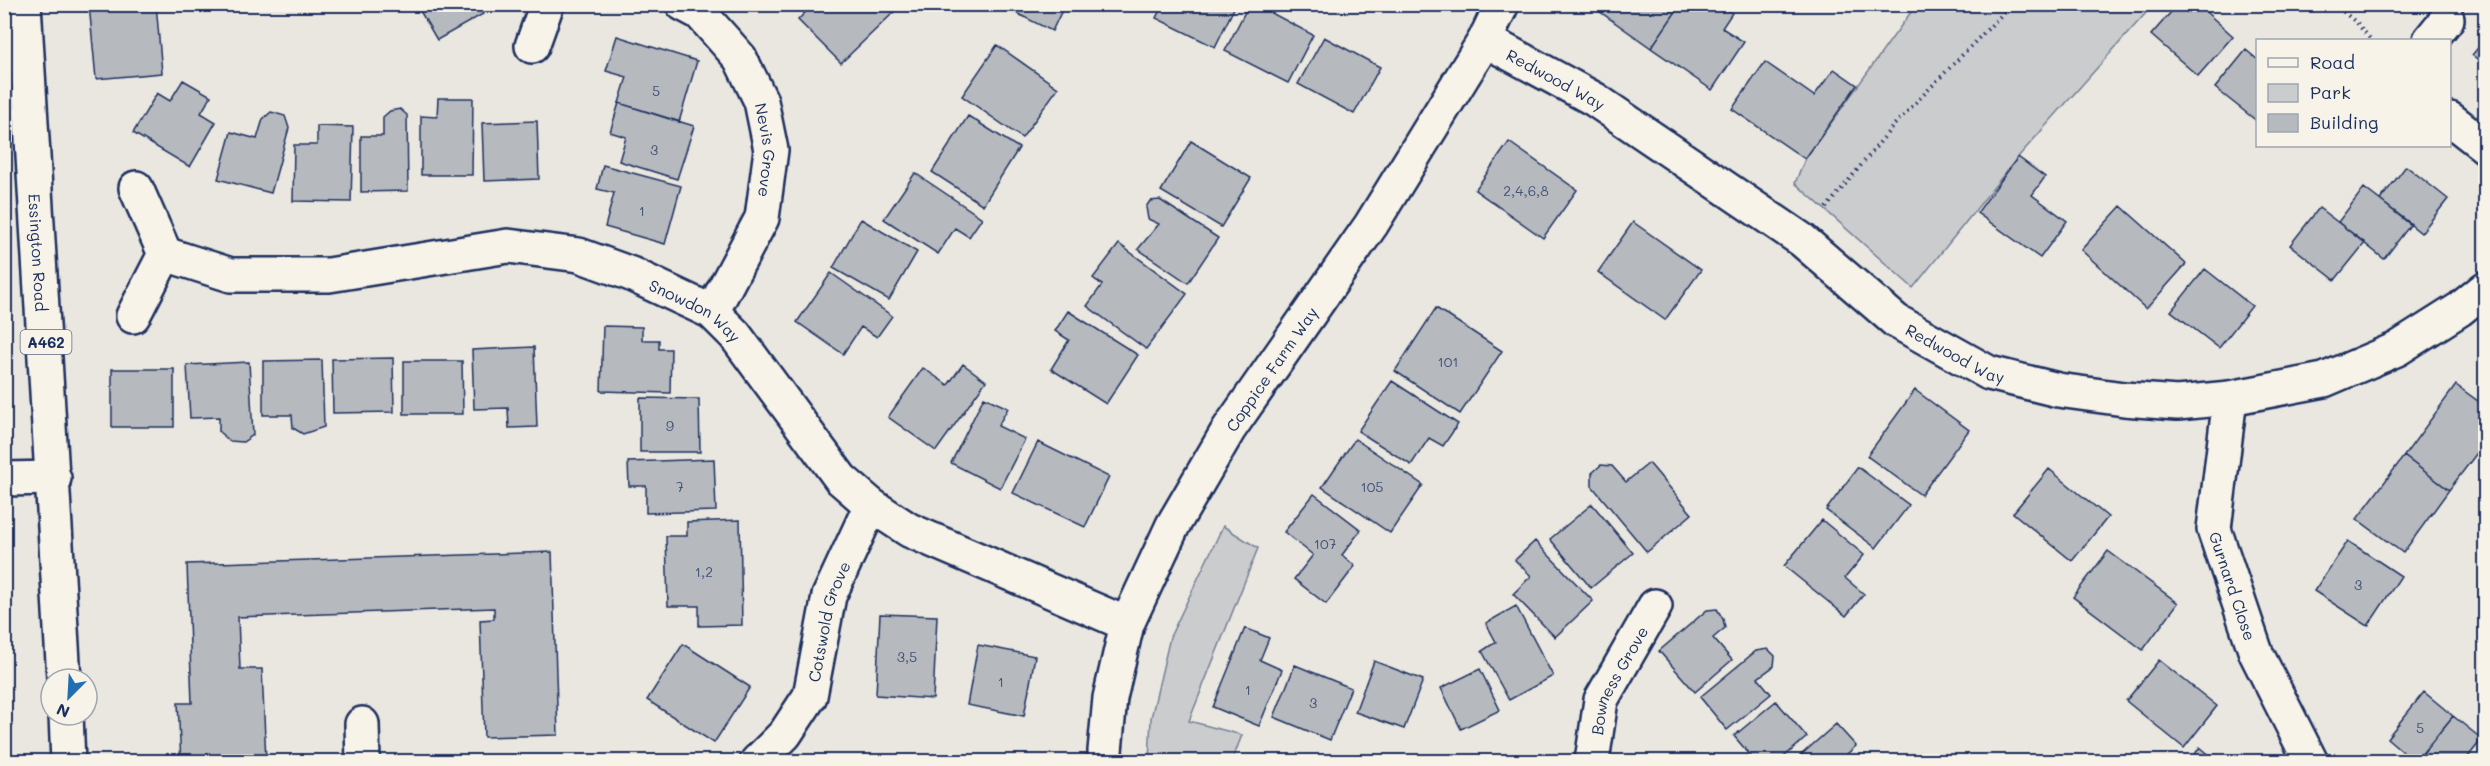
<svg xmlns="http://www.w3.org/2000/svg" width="2490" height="766" font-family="Mali,sans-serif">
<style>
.green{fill:#cbcccd;stroke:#737e96;stroke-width:1.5}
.building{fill:#b6babf;stroke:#1b2f5e;stroke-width:1.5}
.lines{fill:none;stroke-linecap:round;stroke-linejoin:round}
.minor-casing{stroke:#1b2f5e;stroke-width:38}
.major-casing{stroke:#1b2f5e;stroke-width:38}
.path{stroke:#1b2f5e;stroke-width:4;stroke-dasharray:1.5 4.5;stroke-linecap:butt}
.minor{stroke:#f7f3e8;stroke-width:33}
.major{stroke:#f7f3e8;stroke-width:33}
.labels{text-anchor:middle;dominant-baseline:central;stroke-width:6;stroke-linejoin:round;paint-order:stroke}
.number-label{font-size:14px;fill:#425276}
.shield{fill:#f7f3e8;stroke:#5d6a87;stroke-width:1.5}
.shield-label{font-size:15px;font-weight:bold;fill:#1b2f5e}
.street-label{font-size:16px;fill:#1b2f5e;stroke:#f7f3e8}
</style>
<rect width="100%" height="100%" fill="#eae7e0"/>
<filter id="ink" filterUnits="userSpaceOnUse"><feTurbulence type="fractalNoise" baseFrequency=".0167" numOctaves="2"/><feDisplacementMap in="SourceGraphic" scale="12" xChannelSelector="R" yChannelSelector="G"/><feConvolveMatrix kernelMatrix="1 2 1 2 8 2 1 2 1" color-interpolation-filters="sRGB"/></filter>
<g filter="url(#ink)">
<path class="green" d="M1916,5H2153L2018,157L1913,288L1795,183L1805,159Z
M1223,526L1258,548L1189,721L1242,735L1232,761H1149L1151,718L1170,637Z"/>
<path class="building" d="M89,4H156L162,73L96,79Z
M416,4H478L483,14L437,40Z
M813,4H886L894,12L841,63L798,20Z
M998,4H1065L1052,31Z
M1163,4H1236L1215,47L1156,18Z
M1249,4H1255L1313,35L1288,83L1225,51Z
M1589,4H1681L1651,48Z
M1681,4H1720L1732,13L1722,28L1744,42L1712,90L1651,48Z
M2178,4H2197L2233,36L2198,76L2151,35Z
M617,36L697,61L679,122L619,103L627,77L606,71Z
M1324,37L1380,67L1354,114L1298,84Z
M2486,38V65L2472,55Z
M997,45L1058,88L1022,138L962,96Z
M2246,50L2258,60V122L2215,88Z
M1765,62L1814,96L1834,69L1857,85L1805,159L1732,109Z
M183,80L211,96L201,113L216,122L190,167L133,133L157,93L170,101Z
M438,98H473L472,175H421V116L437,117Z
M619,103L694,126L677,179L619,161L626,137L610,132Z
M400,109L407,115L408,191L361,192V136H383V117L390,111Z
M271,112L285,116L289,128L271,193L218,179L231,132L257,139L263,119Z
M968,116L1019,148L983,205L932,172Z
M537,121L539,179L484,181L482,123Z
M317,126L353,127L351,202L293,201L294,145H317Z
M1191,141L1251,178L1221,227L1161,191Z
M1509,142L1577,190L1543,238L1475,190Z
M2018,157L2045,177L2032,195L2067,221L2040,258L1977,213Z
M603,165L681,186L665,244L605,227L614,193L597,189Z
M2406,166L2448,199L2421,233L2380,200Z
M915,173L982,218L969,237L955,228L938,254L884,219Z
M2364,188L2411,224L2384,259L2338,222Z
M1160,200L1218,238L1188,283L1138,249L1159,224L1148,219L1146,207L1150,201Z
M2121,206L2186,264L2146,309L2081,250Z
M2319,208L2365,243L2335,280L2290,245Z
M861,219L917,252L889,300L833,268Z
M1633,222L1701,270L1665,320L1598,272Z
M1119,244L1187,294L1146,349L1087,306L1102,285L1093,278Z
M2205,269L2252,306L2219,348L2171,311Z
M831,273L892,316L877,337L861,327L843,354L797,322Z
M1436,308L1502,351L1460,414L1395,371Z
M1068,311L1138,355L1106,404L1051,369L1069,340L1055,331Z
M603,326L642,327V340H659V349H671L670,393L601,391Z
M534,347L537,427L509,428L508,408L474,409L472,350Z
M393,358L394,412L333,413L332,359Z
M322,360L324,427L303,434L293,428L292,415H263V361Z
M404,361H462L463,414H404Z
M249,362L253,435L243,442L230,441L219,432V417L190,418L187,365Z
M963,364L986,381L936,451L888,417L923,368L948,385Z
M112,369H174V427H112Z
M1392,381L1458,424L1443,446L1429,438L1411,465L1358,431Z
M2456,385L2486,407V441L2449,490L2404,456Z
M1915,390L1969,430L1921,495L1867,456Z
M984,397L1008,408L998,426L1025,439L1000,488L951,463Z
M640,398L699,399L700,452H640Z
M1355,439L1423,485L1390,533L1322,487Z
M1038,442L1109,477L1085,527L1013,493Z
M2404,456L2449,490L2403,553L2357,519Z
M714,459L716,511L646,513V486H629L628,462Z
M1649,463L1692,514L1647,552L1592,486V473L1601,465L1612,466L1626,482Z
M1858,467L1909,505L1876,548L1826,510Z
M2049,469L2108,517L2072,561L2013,513Z
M1314,494L1361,530L1342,555L1355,566L1326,604L1294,579L1313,555L1284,532Z
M1592,504L1633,553L1591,588L1550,539Z
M740,520L742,625L699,626V606H668L666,536H687V522Z
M1822,520L1864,555L1845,578L1864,594L1846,616L1784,566Z
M1535,541L1593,601L1555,637L1513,594L1531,576L1515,560Z
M2348,541L2401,576L2368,626L2314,591Z
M2108,551L2178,603L2143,650L2073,597Z
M552,552L558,735L484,737L480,620L494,619V608L238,617L240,669H262L266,762H181L178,703H192L187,564Z
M1516,606L1553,676L1509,700L1482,651L1496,642L1486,623Z
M1717,609L1723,619L1725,628L1713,638L1732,660L1695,692L1659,651L1707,610Z
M880,614L937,616L933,699L876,695Z
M1245,628L1269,638L1260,660L1282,670L1259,726L1213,707Z
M683,644L750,687L714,743L647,700Z
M978,645L1035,656L1024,716L967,705Z
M1768,649L1775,656L1774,666L1758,678L1771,694L1727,730L1700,697L1756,651Z
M2159,660L2217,706L2184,748L2126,701Z
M1374,661L1423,680L1404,729L1355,712Z
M1295,665L1351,688L1330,740L1274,717Z
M1480,669L1500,710L1461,729L1441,688Z
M2424,692L2453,716L2415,762L2387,738Z
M1776,701L1807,737L1778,762H1756L1734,736Z
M2453,716L2482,739L2464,762H2416Z
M1836,724L1856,746L1838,762H1793Z
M2200,747L2218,762H2189Z"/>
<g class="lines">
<g class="minor-casing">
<g id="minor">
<path id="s1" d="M683,4L700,13L740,58L761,101L771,150L762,218L712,312"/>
<path id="s2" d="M1485,40L1594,99L1802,240L1896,321L1989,373L2058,390L2124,399L2177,403L2230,398L2324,380L2397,349L2460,309L2486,288"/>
<path d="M2430,40L2447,19"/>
<path d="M532,46L547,4"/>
<path d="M2450,119L2486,147"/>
<path id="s3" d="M165,254L231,275H329L508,246L579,255L631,274L712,312L735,335L841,479L871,505L909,530L1127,624"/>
<path d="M133,316L165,254L136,188"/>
<path id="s4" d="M2230,398L2214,529L2256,653L2311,762"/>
<path d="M4,479L54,478"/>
<path d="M362,724L363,762"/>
<path id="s5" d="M1592,761L1601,700L1655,606"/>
<path id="s6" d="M757,762L785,734L810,696L829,596L871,505"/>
<path id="s7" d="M1106,762L1105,751L1110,698L1127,624L1173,525L1229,429L1371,225L1485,40L1502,4"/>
</g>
</g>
<g class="major-casing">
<g id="major">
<path id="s8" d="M24,4L64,679"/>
<path d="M66,715L68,762"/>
</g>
</g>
<path class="path" d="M2334,4L2357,23L2371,40
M1826,208L1894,125L2012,4"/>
<use href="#minor" class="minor"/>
<use href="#major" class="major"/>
</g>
</g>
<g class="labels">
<g class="number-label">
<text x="656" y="90">5</text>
<text x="654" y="149">3</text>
<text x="1526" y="190">2,4,6,8</text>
<text x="642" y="210">1</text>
<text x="1448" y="361">101</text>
<text x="670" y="425">9</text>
<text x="680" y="486">7</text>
<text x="1372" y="486">105</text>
<text x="1325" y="543">107</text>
<text x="704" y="571">1,2</text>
<text x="2358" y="584">3</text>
<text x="907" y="656">3,5</text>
<text x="1001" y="681">1</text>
<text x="1248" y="689">1</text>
<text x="1313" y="702">3</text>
<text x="2420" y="727">5</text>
</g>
<rect class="shield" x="20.5" y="330" width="51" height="24" rx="4.5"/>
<g class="shield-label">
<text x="46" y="342">A462</text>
</g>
<g class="street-label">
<text stroke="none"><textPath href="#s2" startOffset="81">Redwood Way</textPath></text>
<text stroke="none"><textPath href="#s1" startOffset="177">Nevis Grove</textPath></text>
<text stroke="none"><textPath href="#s8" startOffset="249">Essington Road</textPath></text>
<text stroke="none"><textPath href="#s3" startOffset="550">Snowdon Way</textPath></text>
<text stroke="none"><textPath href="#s2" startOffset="567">Redwood Way</textPath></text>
<text stroke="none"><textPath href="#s7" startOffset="434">Coppice Farm Way</textPath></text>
<text stroke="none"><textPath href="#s4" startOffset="192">Gurnard Close</textPath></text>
<text stroke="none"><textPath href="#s6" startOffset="162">Cotswold Grove</textPath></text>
<text stroke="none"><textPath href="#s5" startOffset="86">Bowness Grove</textPath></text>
</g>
</g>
<rect width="2490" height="766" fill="none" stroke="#f7f3e8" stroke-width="24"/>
<rect x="12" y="12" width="2466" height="742" fill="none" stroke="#1b2f5e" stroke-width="2" filter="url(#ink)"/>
<rect x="2256" y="39" width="195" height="108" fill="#f7f3e8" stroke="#9fa5b1" stroke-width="1.5"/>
<rect x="2268" y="58" width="30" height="9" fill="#f7f3e8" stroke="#9fa5b1" stroke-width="1.5"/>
<text x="2310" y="69" font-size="18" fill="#1b2f5e">Road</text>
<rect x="2268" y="84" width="30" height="18" fill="#cbcccd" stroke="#9fa5b1" stroke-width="1.5"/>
<text x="2310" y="99" font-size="18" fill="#1b2f5e">Park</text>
<rect x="2268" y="114" width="30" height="18" fill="#b6babf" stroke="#9fa5b1" stroke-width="1.5"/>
<text x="2310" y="129" font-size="18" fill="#1b2f5e">Building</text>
<g transform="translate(69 697) rotate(204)"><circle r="28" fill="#f7f3e8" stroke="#9fa5b1" stroke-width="1.5"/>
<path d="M0-4.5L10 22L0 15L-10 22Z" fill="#1f6fb2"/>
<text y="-9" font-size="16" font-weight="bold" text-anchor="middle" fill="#1b2f5e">N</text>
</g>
</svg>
